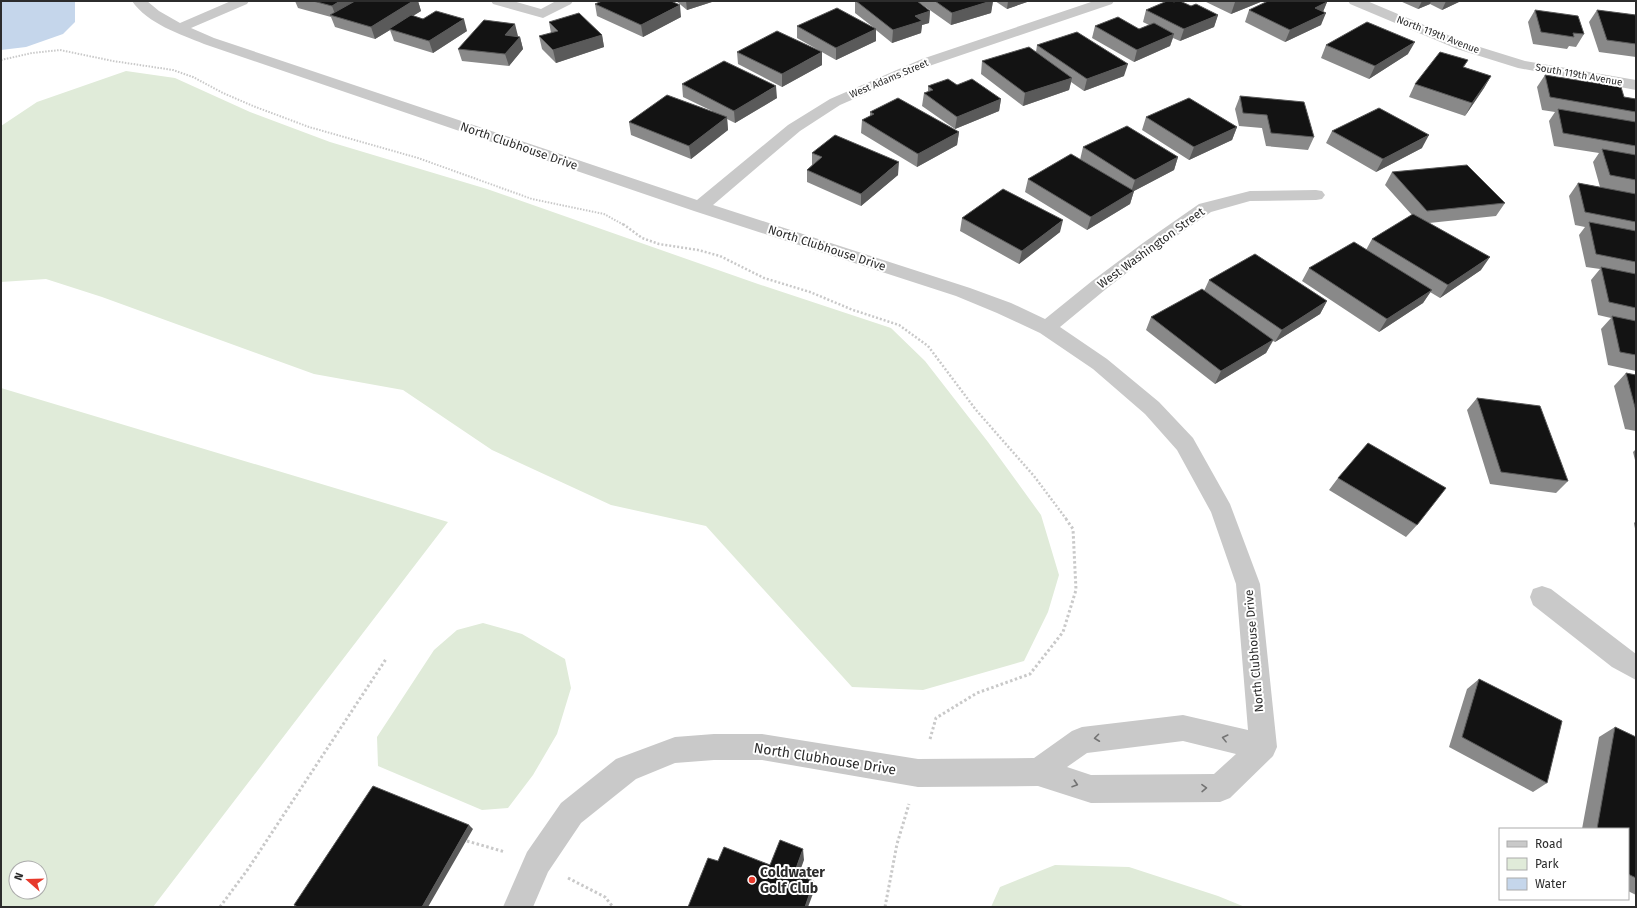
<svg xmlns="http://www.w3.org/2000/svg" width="1637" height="908" font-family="'Fira Sans',sans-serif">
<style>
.green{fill:#e0ebd9;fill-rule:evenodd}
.water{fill:#c5d6eb}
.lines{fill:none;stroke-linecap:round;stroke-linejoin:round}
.path-far2{stroke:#c9c9c9;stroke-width:2;stroke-dasharray:1.5 1.5;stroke-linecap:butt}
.path-far1{stroke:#c9c9c9;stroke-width:2.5;stroke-dasharray:2 2;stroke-linecap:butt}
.path{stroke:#c9c9c9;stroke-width:3;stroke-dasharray:2.5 2.5;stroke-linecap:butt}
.minor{fill:#c9c9c9;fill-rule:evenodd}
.wall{fill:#898989}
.shaded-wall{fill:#5a5a5a}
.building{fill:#131313;stroke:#5a5a5a}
.oneway{stroke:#737373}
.poi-dot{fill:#e7392b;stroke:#fff;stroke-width:1.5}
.labels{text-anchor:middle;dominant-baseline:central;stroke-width:4;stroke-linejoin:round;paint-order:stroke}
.far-street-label{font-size:10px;fill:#2c2c2c;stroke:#fff}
.street-label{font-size:12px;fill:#2c2c2c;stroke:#fff}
.near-street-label{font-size:14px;fill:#2c2c2c;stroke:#fff}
.near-poi-label{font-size:14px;font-weight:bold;fill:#2c2c2c;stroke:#fff;text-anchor:start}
</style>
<rect width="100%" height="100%" fill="#fff"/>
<path class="green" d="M126,71L175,78L250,112L330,142L487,189L758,284L891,328L925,361L988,442L1041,515L1059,575L1048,612L1024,661L923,690L852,687L706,526L611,505L492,450L403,390L314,374L102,297L46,279L1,282V126L37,102Z
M1,388L448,522L153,907H1ZM16,868H40V892H16Z
M483,623L522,634L565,659L571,688L557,734L533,775L508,808L482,810L378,766L377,737L434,650L457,630Z
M1055,865L1129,867L1218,896L1245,907H991L1000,887Z"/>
<path class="water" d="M1,1H75V22L63,34L26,47L1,50Z"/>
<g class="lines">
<path class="path-far2" d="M1,60L32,53L60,50L113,61L173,70L193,77L223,93L253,106L309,127L418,158L532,199L604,214L624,225"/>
<path class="path-far1" d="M623,224L642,238L659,244L698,250L720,256L764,278L810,292L853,310L899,325L928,346L976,410L1034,476L1067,520"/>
<path class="path" d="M930,739L936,718L977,693L1030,674L1063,632L1076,590L1073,529L1066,519
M467,841L505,852
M568,878L605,897L613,907
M220,907L248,869L386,659
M885,907L897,844L909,804"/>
<path class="minor" d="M132,1H147L159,11L180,23L231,1H249L247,4L191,28L214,38L697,200L788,125L830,99L922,59L1094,1H1114L1112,4L932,65L840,105L800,131L713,205L970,288L1011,303L1045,319L1092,281L1143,243L1199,204L1250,191L1316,190L1322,191L1325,195L1322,199L1316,200L1250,201L1211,212L1155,251L1106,289L1060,327L1107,359L1159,402L1193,438L1230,504L1260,584L1277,747L1273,756L1230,798L1220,802L1091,803L1038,786L918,787L762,760H714L675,763L636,779L581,823L548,872L533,907H503L527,852L561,803L616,759L675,737L714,734H762L918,759L1034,758L1072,731L1082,727L1183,715L1248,730L1236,584L1211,512L1177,450L1145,414L1093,369L1040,333L997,313L956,296L694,211L204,44C180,34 148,24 132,1ZM1183,741L1236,754L1214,774L1091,775L1067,767L1087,753Z
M491,1H513L541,9L556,1H573L571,4L543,18L493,4Z
M1348,1H1367L1467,43L1525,61L1636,80V90L1518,68L1457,49L1350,4Z
M1542,586L1551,589L1636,654V680L1612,667L1533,605L1530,597L1533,589Z"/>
</g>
<path class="wall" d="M295,1H418L421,11L413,16L467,31L433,53L394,41L390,30L375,39L335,27L331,17L298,8Z
M676,1H715L687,10Z
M855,1H917L930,11L929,23L922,25L921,33L892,43L876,30V41L836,60L797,38V26L873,27L855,13Z
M917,1H993L991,13L951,25Z
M995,1H1030L1007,9Z
M1204,1H1263L1231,14Z
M1400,1H1461L1442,10L1430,4L1418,9Z
M1174,2L1191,6L1218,15L1214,27L1180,41L1173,38L1170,46L1134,62L1092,38L1095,26L1139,29L1149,25L1143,22L1146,10Z
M1327,2L1323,12L1321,25L1285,42L1245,22L1249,10Z
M595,4L681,17L643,37L597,16Z
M1535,10L1584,34L1576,47L1569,46L1567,49L1533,44L1528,22Z
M1597,10L1636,15V57L1599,52L1589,22Z
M549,22L602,35L604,47L556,63L542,49L539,36L551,33Z
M517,36L520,37L523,49L509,66L462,61L458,49L518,36Z
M1037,45L1124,76L1084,91L1071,82L1069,90L1023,106L981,74L982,61L1036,52Z
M1326,45L1408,54L1369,79L1321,58Z
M737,52L822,65L782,87L738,64Z
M1468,60L1464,67L1491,76L1484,88L1465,116L1409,97L1415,84Z
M1545,75L1624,97L1636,99V371L1608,365L1601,329L1611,318L1598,315L1591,280L1600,269L1586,267L1579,235L1585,227L1575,225L1569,196L1578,183L1600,187L1593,162L1599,153L1554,146L1549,121L1555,112L1542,110L1537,87Z
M682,84L777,98L735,123L727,119L728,130L691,159L631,135L629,122L712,111L683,97Z
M957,85L1001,99L999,111L955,129L922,106L924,93L928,92V86Z
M1240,96L1314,137L1308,150L1266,146L1262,128L1239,126L1235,109Z
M870,112L959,132L957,145L917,167L861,133L862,120L870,116Z
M1146,117L1237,127L1232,140L1189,160L1142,130Z
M1332,131L1422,148L1376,172L1326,143Z
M1083,147L1178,157L1174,170L1134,191L1130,204L1087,230L1025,192L1028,179L1080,160Z
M812,153L898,175L861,206L807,182V170L812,165Z
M1392,172L1505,203L1496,216L1429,223L1481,270L1440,298L1430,292L1423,303L1379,332L1302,281L1309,268L1366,250L1372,239L1412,215L1385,185Z
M962,218L1060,232L1019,264L960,231Z
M1209,280L1327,301L1320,314L1275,342L1273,341L1266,353L1215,384L1146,330L1151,317L1204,291Z
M1626,373L1636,375V431L1625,429L1614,386Z
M1477,398L1568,481L1556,493L1490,484L1467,410Z
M1636,449V464L1633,452Z
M1338,478L1417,525L1406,537L1329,490Z
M1636,521V534L1634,523Z
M1479,679L1547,783L1533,792L1449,747L1467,689Z
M1615,727L1636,737V895L1628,891V829H1582L1599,737Z"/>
<path class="shaded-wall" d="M340,1H365L336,17L332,6Z
M413,1H418L421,11L391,29H389L390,30L375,39L371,27Z
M686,1H715L687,10Z
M991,1H993L991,13L951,25L952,13Z
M1008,1H1030L1007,9Z
M1238,1H1263L1231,14L1235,2Z
M1422,1H1431L1430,4L1418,9Z
M1446,1H1461L1442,10Z
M1327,2L1322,14L1315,8Z
M680,5L681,17L643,37L641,25Z
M930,11L929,23L922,25L921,33L892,43L893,30L915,16Z
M1326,13L1321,25L1285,42L1290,30Z
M1218,15L1214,27L1180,41L1184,29Z
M464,19L467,31L433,53L429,41Z
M515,24L518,36L508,47L505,35Z
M876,29V41L836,60V48Z
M1174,34L1170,46L1134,62L1137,50Z
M602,35L604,47L556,63L553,50Z
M520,37L523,49L509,66L505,54Z
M1415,42L1408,54L1369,79L1375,66Z
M822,52V65L782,87V74Z
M1128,64L1124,76L1084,91L1087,79Z
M1491,76L1484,88L1465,116L1472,103Z
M1072,78L1069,90L1023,106L1025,93Z
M776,86L777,98L735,123L734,111Z
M1001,99L999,111L955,129L957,117Z
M727,117L728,130L691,159L689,146Z
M1237,127L1232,140L1189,160L1194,147Z
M959,132L957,145L917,167L918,154Z
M1429,135L1422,148L1376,172L1383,159Z
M1178,157L1174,170L1134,191L1130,204L1087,230L1091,217L1131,192L1135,180Z
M899,162L898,175L861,206V194Z
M1063,220L1060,232L1019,264L1022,251Z
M1490,257L1481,270L1440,298L1448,285Z
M1432,290L1423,303L1379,332L1387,319Z
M1327,301L1320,314L1275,342L1282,330Z
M1273,340L1266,353L1215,384L1221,371Z
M469,825L473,829L428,907H422Z
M803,849L804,860L795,885L794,874Z
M814,881V891L808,907H805Z"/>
<path class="building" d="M313,1H340L332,6Z
M355,1H413L371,27L330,15Z
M602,1H671L680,5L641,25L595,4Z
M856,1H917L930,11L915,16L922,21L893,30Z
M935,1H991L952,13Z
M1167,1H1172L1174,2L1176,1H1180L1191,6L1196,4L1218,15L1184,29L1146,10Z
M1268,1H1324L1327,2L1315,8L1326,13L1290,30L1249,10Z
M837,8L876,29L836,48L797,26Z
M1535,10L1578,16L1584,34L1573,33L1574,37L1541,32Z
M1597,10L1636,15V44L1607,40Z
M436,11L464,19L429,41L389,29L411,15L423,19Z
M579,13L602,35L553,50L539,36L558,31L549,22Z
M1118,17L1139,29L1154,23L1174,34L1137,50L1095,26Z
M484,20L515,24L505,35L520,37L505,54L458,49Z
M1367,22L1415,42L1375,66L1326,45Z
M777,31L822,52L782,74L737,52Z
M1077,32L1128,64L1087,79L1037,45Z
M1029,47L1072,78L1025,93L982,61Z
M1440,52L1468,60L1463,67L1491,76L1472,103L1415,84Z
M724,61L776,86L734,111L682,84Z
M1545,75L1621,87L1624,97L1636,99V112L1550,97Z
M948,79L957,85L972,79L1001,99L957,117L924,93L933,90L928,86Z
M667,95L727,117L689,146L629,122Z
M1240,96L1304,102L1314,137L1271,133L1267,115L1243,113Z
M898,98L959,132L918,154L862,120L874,114L870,112Z
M1189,98L1237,127L1194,147L1146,117Z
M1379,108L1429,135L1383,159L1332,131Z
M1558,109L1636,122V146L1563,133Z
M1127,126L1178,157L1135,180L1083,147Z
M835,135L899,162L861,194L807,170L822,157L812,153Z
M1602,149L1636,155V180L1610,175Z
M1071,154L1134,191L1091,217L1028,179Z
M1467,165L1505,203L1427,211L1392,172Z
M1578,183L1636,194V222L1585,212Z
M1003,189L1063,220L1022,251L962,218Z
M1413,214L1490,257L1448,285L1372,239Z
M1589,222L1636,231V262L1596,254Z
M1354,242L1432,290L1387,319L1309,268Z
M1255,254L1327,301L1282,330L1209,280Z
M1601,267L1636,274V308L1609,302Z
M1202,289L1273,340L1221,371L1151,317Z
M1612,316L1636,321V355L1620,352Z
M1626,373L1636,375V411Z
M1477,398L1540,406L1568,481L1501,472Z
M1368,443L1446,488L1417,525L1338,478Z
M1479,679L1562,721L1547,783L1462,737Z
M1615,727L1636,737V878L1628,874V829H1597Z
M373,786L469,825L422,907H298L294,905Z
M780,840L803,849L794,874L814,881L805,907H688L708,858L718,861L724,847L770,865Z"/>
<defs><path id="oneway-chevron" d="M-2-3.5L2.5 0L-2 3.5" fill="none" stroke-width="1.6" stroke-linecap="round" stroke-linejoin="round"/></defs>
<g class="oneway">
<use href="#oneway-chevron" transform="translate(1097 738) rotate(173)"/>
<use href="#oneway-chevron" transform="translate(1225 738) rotate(-166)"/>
<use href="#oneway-chevron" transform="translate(1075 784) rotate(18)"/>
<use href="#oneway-chevron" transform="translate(1204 788) rotate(-1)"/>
</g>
<circle class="poi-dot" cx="752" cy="880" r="4"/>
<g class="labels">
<g class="far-street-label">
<text transform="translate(1438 35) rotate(21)">North 119th Avenue</text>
<text transform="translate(1579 75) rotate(10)">South 119th Avenue</text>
<text transform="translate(889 79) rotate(-23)">West Adams Street</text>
</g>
<g class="street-label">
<text transform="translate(519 146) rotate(19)">North Clubhouse Drive</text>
<text transform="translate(827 248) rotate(18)">North Clubhouse Drive</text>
<text transform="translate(1151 248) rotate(-36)">West Washington Street</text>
<text transform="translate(1254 651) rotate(-95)">North Clubhouse Drive</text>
</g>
<g class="near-street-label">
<text transform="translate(825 759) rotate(9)">North Clubhouse Drive</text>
</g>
<g class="near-poi-label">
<text x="760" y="872">Coldwater<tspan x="760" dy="16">Golf Club</tspan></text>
</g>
</g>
<rect width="1637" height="908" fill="none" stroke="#2c2c2c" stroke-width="4"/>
<rect x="1499" y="828" width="130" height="72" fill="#ffffff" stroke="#ababab"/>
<rect x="1507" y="841" width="20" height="6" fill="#c9c9c9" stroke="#ababab"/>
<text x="1535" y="848" font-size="12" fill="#2c2c2c">Road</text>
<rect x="1507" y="858" width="20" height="12" fill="#e0ebd9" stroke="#ababab"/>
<text x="1535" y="868" font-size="12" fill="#2c2c2c">Park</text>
<rect x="1507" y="878" width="20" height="12" fill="#c5d6eb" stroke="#ababab"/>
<text x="1535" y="888" font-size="12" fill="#2c2c2c">Water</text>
<g transform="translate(28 880) rotate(290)"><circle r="19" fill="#ffffff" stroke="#ababab"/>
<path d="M0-3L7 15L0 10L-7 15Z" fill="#e7392b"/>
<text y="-6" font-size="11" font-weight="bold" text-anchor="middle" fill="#2c2c2c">N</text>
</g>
</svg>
